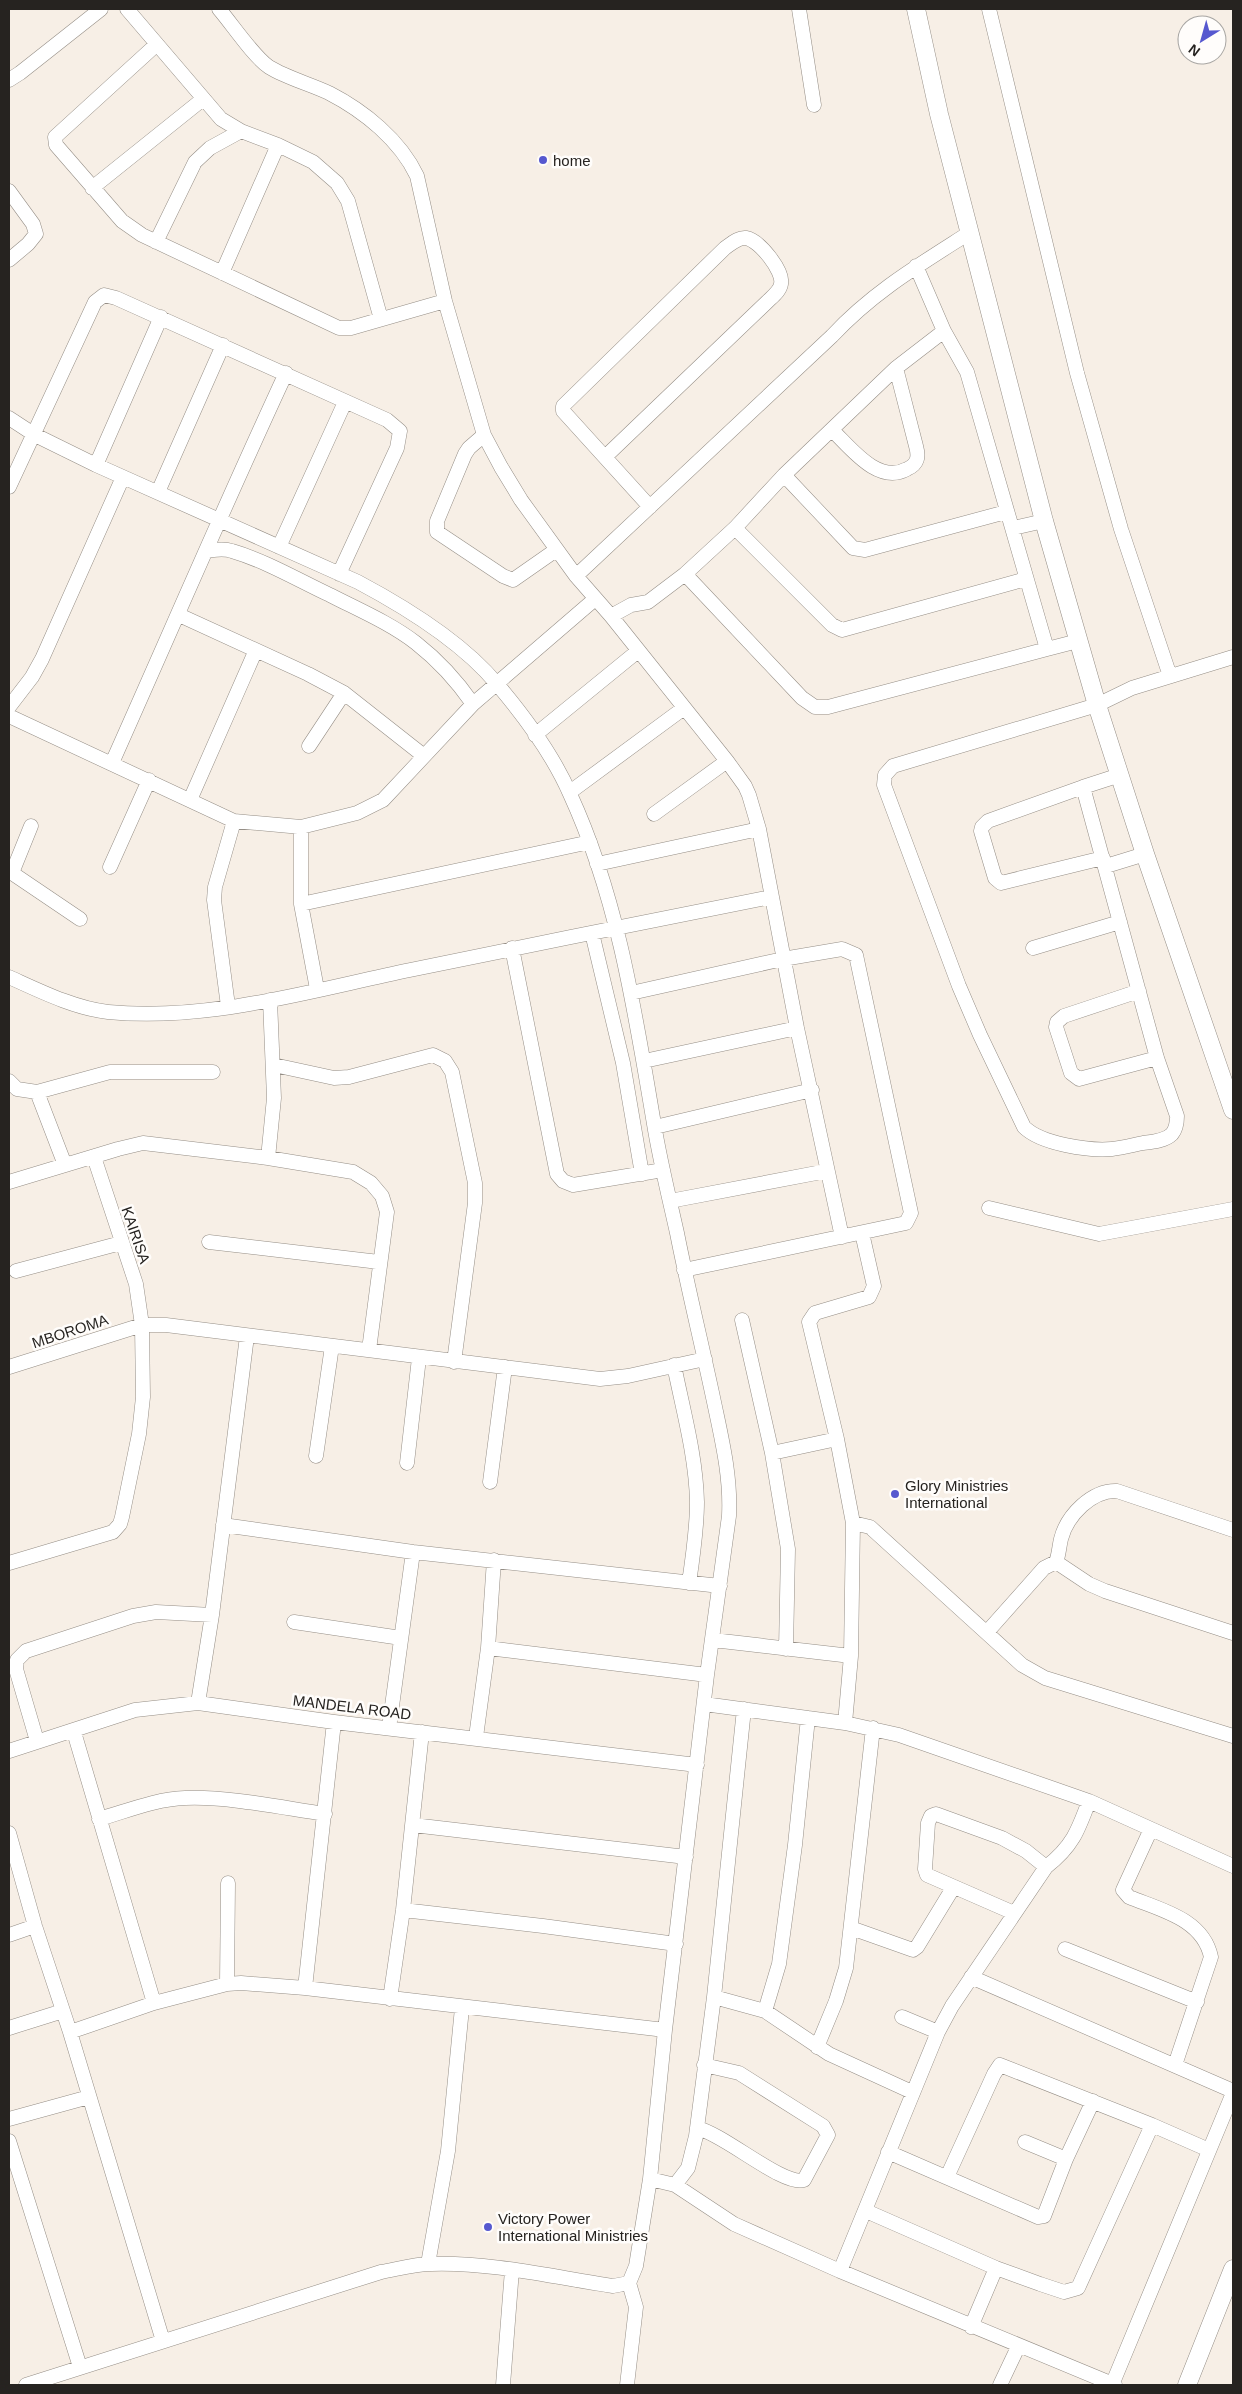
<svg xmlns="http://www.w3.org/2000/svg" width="1242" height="2394" font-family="Arial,sans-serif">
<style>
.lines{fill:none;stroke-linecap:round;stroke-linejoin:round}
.minor-casing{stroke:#958e86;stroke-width:15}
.major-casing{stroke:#958e86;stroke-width:19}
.minor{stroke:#fff;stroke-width:14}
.major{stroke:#fff;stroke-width:18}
.poi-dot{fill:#5658cf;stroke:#fffdfb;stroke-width:2}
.labels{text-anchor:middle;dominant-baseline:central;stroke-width:5;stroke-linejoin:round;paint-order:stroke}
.poi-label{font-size:15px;fill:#262320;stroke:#fffdfb;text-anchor:start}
.street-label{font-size:15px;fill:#262320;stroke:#fffdfb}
</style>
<rect width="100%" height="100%" fill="#f7efe6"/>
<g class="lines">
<g class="minor-casing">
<path id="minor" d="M127,9L221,119L241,131L278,145L313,162L337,183L348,201L381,319
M219,9C232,24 253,56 269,67C287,78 310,84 329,93C364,111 400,140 417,176L445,301L484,435L501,467L521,500L576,576L611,616L727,761L745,786L749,795L759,829L797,1028L842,1237
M799,9L814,105
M989,9L1077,373L1121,529L1170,676
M157,44L55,137L56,145L122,221L142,235L339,328H351L445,301
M9,80L20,73L101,9
M92,188L203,99
M9,191L33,224L36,234L28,244L9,260
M156,242L195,162L210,148L241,131
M916,266L944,331L967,372L1047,649L1078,641
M222,273L278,145
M9,418L35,435L96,465L358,582C405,607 463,643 497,684C525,717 553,755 570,794C618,898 635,1012 654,1124C660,1161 669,1197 677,1233C688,1289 702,1345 714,1402C722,1440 731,1477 729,1516L707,1675L665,2030L650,2179L636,2266L629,2283L636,2307L627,2385
M832,430C851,448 878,485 907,469C918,464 919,457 916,446L896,368
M484,435L469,448L465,454L437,521V532L503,576L513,580L556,550
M605,457L767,302C772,297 780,291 781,284C784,271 759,240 746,238C738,237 731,244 725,248L563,406V411L650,507
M96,465L161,317
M784,475L853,548L865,550L1006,512
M9,487L95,302L104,295L116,298L387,420L400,431L397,448L339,574
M158,492L223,345
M735,528L832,625L842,630L1026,579
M1013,528L1044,521
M279,547L345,402
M206,551C215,550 223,548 232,551C266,561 298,580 330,595C359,610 390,623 416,643C439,661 457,681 473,704
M685,574L802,698L815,707H828L1047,649
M576,576L832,336C873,292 919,265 969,233
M179,615L308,674L344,693L424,756
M611,616L631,605L648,602L685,574L735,528L784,475L896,368L944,331
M9,707L32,677L42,659L123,477
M9,716L234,821L301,827L357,813L383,800L473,704L595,599
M535,735L638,651
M309,746L344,693
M112,763C170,633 226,502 286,373
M1120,775L1083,787L1157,1058L1177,1116C1177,1122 1176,1129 1172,1134C1165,1141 1152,1142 1143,1143C1133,1145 1122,1148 1112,1149C1089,1151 1041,1144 1024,1127L980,1035L959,986L884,785L885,775L893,766L1097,705L1132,688L1233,657
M1083,787L988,821L982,827L981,831L995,878L1001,883L1103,858
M570,792L684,708
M190,800L255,652
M654,814L727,761
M301,827V904L317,989
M597,864L759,829
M1106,866L1145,854
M110,867L149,780
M9,871L80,919
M12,873L31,826
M301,904L590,842
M592,933L623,1063L642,1174
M512,948L557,1174L563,1181L573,1185L663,1170
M1033,948L1120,922
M9,977C40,991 74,1008 108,1012C208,1022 313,990 410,970C530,945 651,921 771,897
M1139,991L1064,1016L1057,1022L1056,1027L1071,1073L1079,1079L1157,1058
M631,993L783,959L842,949L856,955L911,1213L906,1223L684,1270
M228,1006L214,900L215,887L234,821
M644,1061L797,1028
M274,1065L334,1078L349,1077L433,1055L445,1061L452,1072L475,1183V1203L454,1362
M9,1081L17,1089L37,1092L110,1072H213
M37,1092L65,1165
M655,1127L812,1090
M268,1158L274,1098L270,1000
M9,1182L118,1149L143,1143L268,1158L353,1172L371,1183L382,1196L387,1212L369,1350
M670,1201L827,1171
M989,1208L1099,1234L1233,1209
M209,1242L379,1262
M16,1271L121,1243
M742,1320L772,1453L788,1549L786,1649
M674,1365C683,1410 696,1456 697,1502C697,1529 693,1556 689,1583
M9,1367L142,1325H166L600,1379L628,1376L705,1359
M772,1453L837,1439
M316,1456L332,1346
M407,1463L419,1358
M490,1482L505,1367
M853,1523L870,1527L1022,1665L1045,1678L1233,1736
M223,1525L413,1552L720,1586
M1056,1562C1059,1555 1059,1547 1061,1539C1067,1515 1092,1490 1117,1491L1233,1530
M9,1563L113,1532L120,1524L122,1517L139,1434L143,1397L142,1325L136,1284L94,1157
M294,1622L401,1638
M988,1631L1044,1568L1056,1562L1089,1584L1105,1591L1233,1633
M713,1640L851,1656
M488,1648L707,1675
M198,1703L212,1615L247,1336
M704,1704L845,1723L899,1735L1089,1801L1233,1866
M845,1723L851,1656L853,1523L837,1439L809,1322L815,1313L869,1297L874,1286L862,1233
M389,1728L413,1552
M74,1732L154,2003
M476,1737L488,1648L494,1560
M37,1741L16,1669L17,1660L26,1651L133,1616L156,1612L212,1615
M9,1751L135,1710L198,1703L334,1722L697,1765
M99,1819C127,1811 156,1799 185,1798C227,1796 283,1808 325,1814
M413,1825L686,1857
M1151,1829L1123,1890L1129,1897C1161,1910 1203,1919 1211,1957L1175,2065
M9,1833L35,1926L70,2032L163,2341
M403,1910L543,1926L676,1944
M1014,1913L927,1875L925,1869L928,1823L931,1816L936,1814L1002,1838L1026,1851L1046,1867
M851,1928L913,1950L917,1947L953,1888
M9,1935L35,1926
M1065,1949L1197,2002
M971,1977L1233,2091
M227,1984L228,1883
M305,1988L334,1722
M714,1997L765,2011L829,2054L912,2092
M390,1999L403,1910L422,1732
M765,2011L779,1964L795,1845L808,1718
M902,2017L938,2032
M9,2028L63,2011
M70,2032L154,2003L227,1984L241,1983L305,1988L665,2030
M817,2047L836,2001L846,1968L873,1728
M9,2119L89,2097
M697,2128C724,2134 784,2187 804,2180L828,2135L823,2126L739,2073L704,2065
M9,2141L80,2367
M1025,2142L1066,2159
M888,2152L1038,2217L1044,2216L1066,2159L1093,2101
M947,2177L994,2074L1000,2065L1152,2125L1209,2150
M650,2179L675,2185L734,2224L840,2271L1115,2385
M675,2185L688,2168L696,2136L714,1997L744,1709
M866,2211L996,2268L1040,2284L1064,2292L1078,2288L1152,2125
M428,2264L448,2151L462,2008
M840,2271L938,2032L952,2006L1046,1867C1072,1847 1078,1831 1089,1801
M971,2327L996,2268
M26,2385L381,2272C398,2269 414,2264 431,2264C491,2262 553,2277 613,2286L629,2283
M503,2385L512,2270
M1000,2385L1018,2347
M1112,2385L1233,2093"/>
</g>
<g class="major-casing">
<path id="major" d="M916,9L939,114L1044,521L1097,705L1145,854L1233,1110
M1187,2385L1233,2269"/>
</g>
<use href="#minor" class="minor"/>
<use href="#major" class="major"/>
</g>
<g class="poi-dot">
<circle cx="543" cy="160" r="5"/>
<circle cx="895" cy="1494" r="5"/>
<circle cx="488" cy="2227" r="5"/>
</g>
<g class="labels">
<g class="poi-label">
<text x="553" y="160">home</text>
<text x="905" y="1485">Glory Ministries<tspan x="905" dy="17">International</tspan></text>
<text x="498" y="2218">Victory Power<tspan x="498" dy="17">International Ministries</tspan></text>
</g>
<g class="street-label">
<text transform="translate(136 1235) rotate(71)">KAIRISA</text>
<text transform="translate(70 1331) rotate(-18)">MBOROMA</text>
<text transform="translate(352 1707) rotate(7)">MANDELA ROAD</text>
</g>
</g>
<rect width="1242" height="2394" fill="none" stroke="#262320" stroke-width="20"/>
<g transform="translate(1202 40) rotate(217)"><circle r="24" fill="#fffdfb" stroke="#a8a6a3"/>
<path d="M0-4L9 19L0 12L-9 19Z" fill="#5658cf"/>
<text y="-8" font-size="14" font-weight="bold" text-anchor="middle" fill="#262320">N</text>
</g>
</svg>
